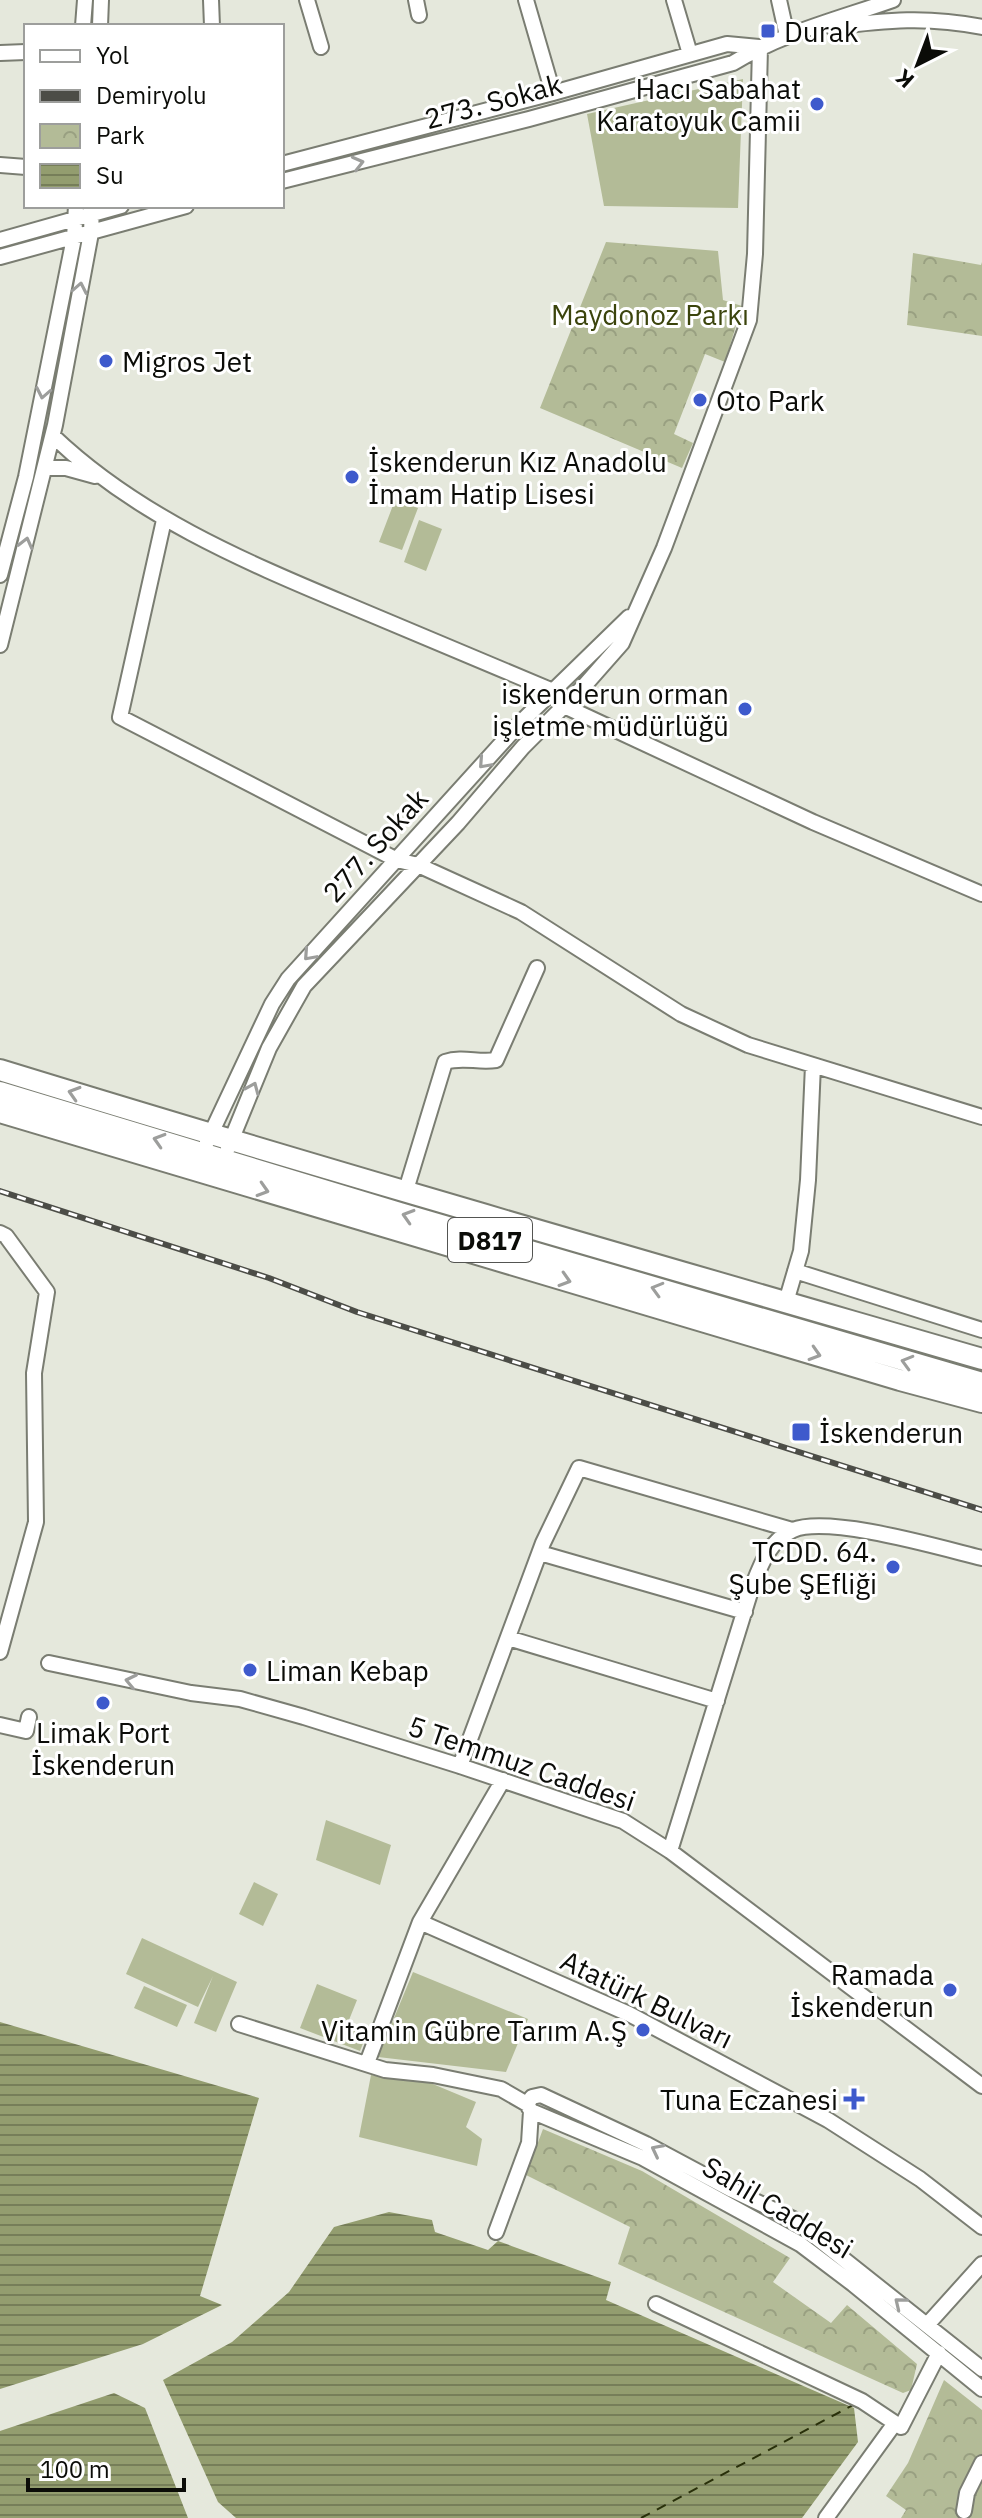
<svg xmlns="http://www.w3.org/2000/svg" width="982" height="2518" font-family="'IBM Plex Sans',sans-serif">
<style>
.green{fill:#b3bb97}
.park{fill:url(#park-crowns)}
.water{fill:url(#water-rules)}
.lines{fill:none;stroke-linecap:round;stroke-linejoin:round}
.ferry{stroke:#29300a;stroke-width:2;stroke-dasharray:10 8;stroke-linecap:butt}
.minor-casing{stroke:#7a7d72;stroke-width:18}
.highway-casing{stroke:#7a7d72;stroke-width:24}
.minor{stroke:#fff;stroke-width:14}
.highway{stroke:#fff;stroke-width:20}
.rail-casing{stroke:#4c4d47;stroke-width:6}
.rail{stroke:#fff;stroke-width:3;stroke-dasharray:9;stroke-linecap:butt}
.oneway{stroke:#9d9e9c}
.poi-dot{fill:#3e5acc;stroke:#fff;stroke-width:3}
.labels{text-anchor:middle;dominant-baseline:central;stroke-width:6;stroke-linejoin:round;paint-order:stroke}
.shield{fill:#fff;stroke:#545552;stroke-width:2}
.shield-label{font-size:26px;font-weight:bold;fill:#0b0c08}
.poi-label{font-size:28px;fill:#0b0c08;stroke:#fff;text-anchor:start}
.street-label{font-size:28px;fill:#0b0c08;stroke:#fff}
.park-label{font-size:28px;fill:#3b440c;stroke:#fff}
</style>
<defs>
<pattern id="park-crowns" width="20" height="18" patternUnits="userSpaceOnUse" patternTransform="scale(2)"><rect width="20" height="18" fill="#b3bb97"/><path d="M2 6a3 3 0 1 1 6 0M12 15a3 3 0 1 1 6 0" fill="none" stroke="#99a081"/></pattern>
<pattern id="water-rules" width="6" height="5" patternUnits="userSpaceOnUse" patternTransform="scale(2)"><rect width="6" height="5" fill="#939d6f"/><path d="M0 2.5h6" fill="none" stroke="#767e59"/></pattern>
</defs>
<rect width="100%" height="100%" fill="#e5e8dc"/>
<path class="green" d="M743,79L738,208L604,206L587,114Z
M395,500L418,508L402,550L379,542Z
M419,520L442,529L426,571L404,562Z
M326,1820L391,1845L380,1885L316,1860Z
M254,1882L278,1894L263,1926L239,1914Z
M142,1938L237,1982L216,2032L194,2023L213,1976L198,2007L126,1974Z
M413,1972L528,2019L506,2072L378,2057Z
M317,1984L357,2000L347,2025L367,2033L360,2051L300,2028Z
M144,1986L187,2005L177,2027L134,2008Z
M371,2075L428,2082L476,2102L466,2127L482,2139L477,2166L359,2137Z"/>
<path class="park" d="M606,242L718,251L723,300L742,306L725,362L705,354L674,434L693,443L682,468L540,408Z
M913,253L981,265L982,262V336L907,325Z
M543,2129L642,2171L790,2258L773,2282L831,2323L847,2305L917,2364L911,2390L903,2393L618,2264L630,2227L526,2175Z
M944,2380L982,2410V2518H901L906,2510L886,2496L908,2463Z"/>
<path class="water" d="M0,2022L259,2098L200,2296L222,2305L143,2344L0,2389Z
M389,2212L432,2220L435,2232L488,2250L498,2241L611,2282L606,2300L854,2408L858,2442L802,2518H236L218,2502L163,2380L232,2342L289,2292L334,2227Z
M114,2393L145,2408L188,2518H0V2431Z"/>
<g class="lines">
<path class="ferry" d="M641,2518L855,2404"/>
<g class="minor-casing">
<path id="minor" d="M211,0L212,26
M307,0L321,47
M416,0L419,15
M526,0L553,93
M674,0L690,54
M779,0L787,36
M83,26L85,0
M100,26L101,0
M832,27C886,20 928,16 982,27
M0,53L26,52
M282,164L553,93L727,44L759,47
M0,165L26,167
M282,181L529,119L733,63C782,33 839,19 893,0
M0,240L121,206
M0,257L186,206
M53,436C136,515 241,560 346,604C415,633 484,662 553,691L564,706L813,822L982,894
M45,468H66L95,476
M164,520L120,717L397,860L418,865L521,912L681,1014L748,1045L982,1117
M0,575L26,477L74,238L76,206
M0,645L55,425L91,233L92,206
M207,1142L272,1004L288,979L520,723L629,617
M228,1148L269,1048L304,986L458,823L523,747L585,685L622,643L664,548L749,320L755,254L760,47
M406,1190L445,1062C463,1056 478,1063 496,1060L537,968
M0,1233L6,1236L47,1292L34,1373L36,1522L0,1652
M795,1271L982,1330
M786,1302L801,1251L808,1180L813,1065
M540,1553L745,1612
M508,1638L717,1701
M49,1663L191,1693L240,1699L304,1717L460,1766L623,1821L670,1851L982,2086
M0,1725L26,1731L29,1717
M460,1766L543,1543L579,1468L792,1530
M503,1780L420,1922L629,2014L828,2120L920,2179L982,2227
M670,1851L751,1590C760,1567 768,1541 793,1530C829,1515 941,1548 982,1558
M239,2024L385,2070L433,2075L501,2089L527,2104
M367,2063L420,1922
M496,2232L529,2143L531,2111
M656,2304L862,2401L901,2427L939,2353
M927,2325L982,2264
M982,2369L793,2219L732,2190L646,2144L541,2095L532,2097L527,2104L531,2111L643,2158L800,2244L853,2284L982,2389
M964,2511L967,2493L982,2463
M826,2518L895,2423"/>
</g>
<g class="highway-casing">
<path id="highway" d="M0,1070C326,1170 654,1264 982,1359
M0,1092L400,1213L982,1383
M0,1112L900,1380L982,1402"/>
</g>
<use href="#minor" class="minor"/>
<use href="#highway" class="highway"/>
<g class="rail-casing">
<path id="rail" d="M0,1191L269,1278L357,1312L982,1510"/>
</g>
<use href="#rail" class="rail"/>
</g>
<defs><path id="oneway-chevron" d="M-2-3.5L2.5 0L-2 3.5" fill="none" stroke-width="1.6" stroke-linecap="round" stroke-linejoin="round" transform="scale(2)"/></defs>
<g class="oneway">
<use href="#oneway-chevron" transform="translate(358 163) rotate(-14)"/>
<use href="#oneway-chevron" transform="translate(80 288) rotate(-79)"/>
<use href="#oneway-chevron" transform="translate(43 393) rotate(101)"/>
<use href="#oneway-chevron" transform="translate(26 543) rotate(-76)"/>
<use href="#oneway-chevron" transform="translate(484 763) rotate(132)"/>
<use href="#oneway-chevron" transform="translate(309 955) rotate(132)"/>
<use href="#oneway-chevron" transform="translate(253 1088) rotate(-67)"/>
<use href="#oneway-chevron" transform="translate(74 1093) rotate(-163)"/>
<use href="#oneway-chevron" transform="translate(159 1140) rotate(-163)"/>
<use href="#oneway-chevron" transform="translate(263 1190) rotate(17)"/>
<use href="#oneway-chevron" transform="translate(408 1216) rotate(-163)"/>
<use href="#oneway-chevron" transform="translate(565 1280) rotate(17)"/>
<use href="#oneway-chevron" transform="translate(657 1289) rotate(-164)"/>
<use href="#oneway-chevron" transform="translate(815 1354) rotate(17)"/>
<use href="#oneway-chevron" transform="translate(907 1362) rotate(-164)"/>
<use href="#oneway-chevron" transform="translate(131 1681) rotate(-168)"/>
<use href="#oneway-chevron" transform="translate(657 2150) rotate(-153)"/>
<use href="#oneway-chevron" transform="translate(900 2303) rotate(-141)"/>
</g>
<g class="poi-dot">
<rect x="760" y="23" width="16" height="16" rx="4"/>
<circle cx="817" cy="104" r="8"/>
<circle cx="106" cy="361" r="8"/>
<circle cx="700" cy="400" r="8"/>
<circle cx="352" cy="477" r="8"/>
<circle cx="745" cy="709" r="8"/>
<rect x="791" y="1422" width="20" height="20" rx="4"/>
<circle cx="893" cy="1567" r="8"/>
<circle cx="250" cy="1670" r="8"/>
<circle cx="103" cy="1703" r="8"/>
<circle cx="950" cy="1990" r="8"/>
<circle cx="643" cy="2030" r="8"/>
<path d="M850 2087h8v8h8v8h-8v8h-8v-8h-8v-8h8z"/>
</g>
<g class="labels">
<rect class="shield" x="448" y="1218" width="84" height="44" rx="6"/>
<g class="shield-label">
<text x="490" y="1240">D817</text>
</g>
<g class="poi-label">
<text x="784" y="31">Durak</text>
<text x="801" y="88" text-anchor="end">Hacı Sabahat<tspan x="801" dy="32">Karatoyuk Camii</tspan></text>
<text x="122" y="361">Migros Jet</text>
<text x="716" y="400">Oto Park</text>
<text x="368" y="461">İskenderun Kız Anadolu<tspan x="368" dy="32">İmam Hatip Lisesi</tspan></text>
<text x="729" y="693" text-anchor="end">iskenderun orman<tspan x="729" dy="32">işletme müdürlüğü</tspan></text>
<text x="819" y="1432">İskenderun</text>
<text x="877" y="1551" text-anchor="end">TCDD. 64.<tspan x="877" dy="32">Şube ŞEfliği</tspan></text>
<text x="266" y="1670">Liman Kebap</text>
<text x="103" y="1732" text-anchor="middle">Limak Port<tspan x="103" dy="32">İskenderun</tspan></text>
<text x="934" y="1974" text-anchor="end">Ramada<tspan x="934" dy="32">İskenderun</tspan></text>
<text x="627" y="2030" text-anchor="end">Vitamin Gübre Tarım A.Ş</text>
<text x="838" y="2099" text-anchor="end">Tuna Eczanesi</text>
</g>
<g class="street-label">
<text transform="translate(493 101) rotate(-15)">273. Sokak</text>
<text transform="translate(375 845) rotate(-48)">277. Sokak</text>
<text transform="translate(522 1763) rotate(19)">5 Temmuz Caddesi</text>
<text transform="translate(647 1999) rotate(26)">Atatürk Bulvarı</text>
<text transform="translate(778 2207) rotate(31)">Sahil Caddesi</text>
</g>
<g class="park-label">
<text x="650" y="314">Maydonoz Parkı</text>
</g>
</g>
<rect x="24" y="24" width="260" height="184" fill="#ffffff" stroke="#9d9e9c" stroke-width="2"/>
<rect x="40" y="50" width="40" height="12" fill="#ffffff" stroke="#9d9e9c" stroke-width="2"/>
<text x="96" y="64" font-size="24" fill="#0b0c08">Yol</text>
<rect x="40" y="90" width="40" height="12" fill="#4c4d47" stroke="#9d9e9c" stroke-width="2"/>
<text x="96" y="104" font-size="24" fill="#0b0c08">Demiryolu</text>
<rect x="40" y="124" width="40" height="24" fill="url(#park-crowns)" stroke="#9d9e9c" stroke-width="2"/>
<text x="96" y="144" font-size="24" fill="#0b0c08">Park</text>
<rect x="40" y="164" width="40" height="24" fill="url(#water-rules)" stroke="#9d9e9c" stroke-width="2"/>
<text x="96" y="184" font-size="24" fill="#0b0c08">Su</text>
<g transform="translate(918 64) rotate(222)" stroke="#ffffff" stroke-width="6" paint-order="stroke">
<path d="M0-6L14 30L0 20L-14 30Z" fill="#0b0c08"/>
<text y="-12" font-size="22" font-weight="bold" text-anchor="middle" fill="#0b0c08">K</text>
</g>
<path d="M28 2478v12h156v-12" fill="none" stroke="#0b0c08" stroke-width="4"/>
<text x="40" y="2478" font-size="24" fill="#0b0c08" stroke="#ffffff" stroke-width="6" paint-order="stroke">100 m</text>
</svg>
